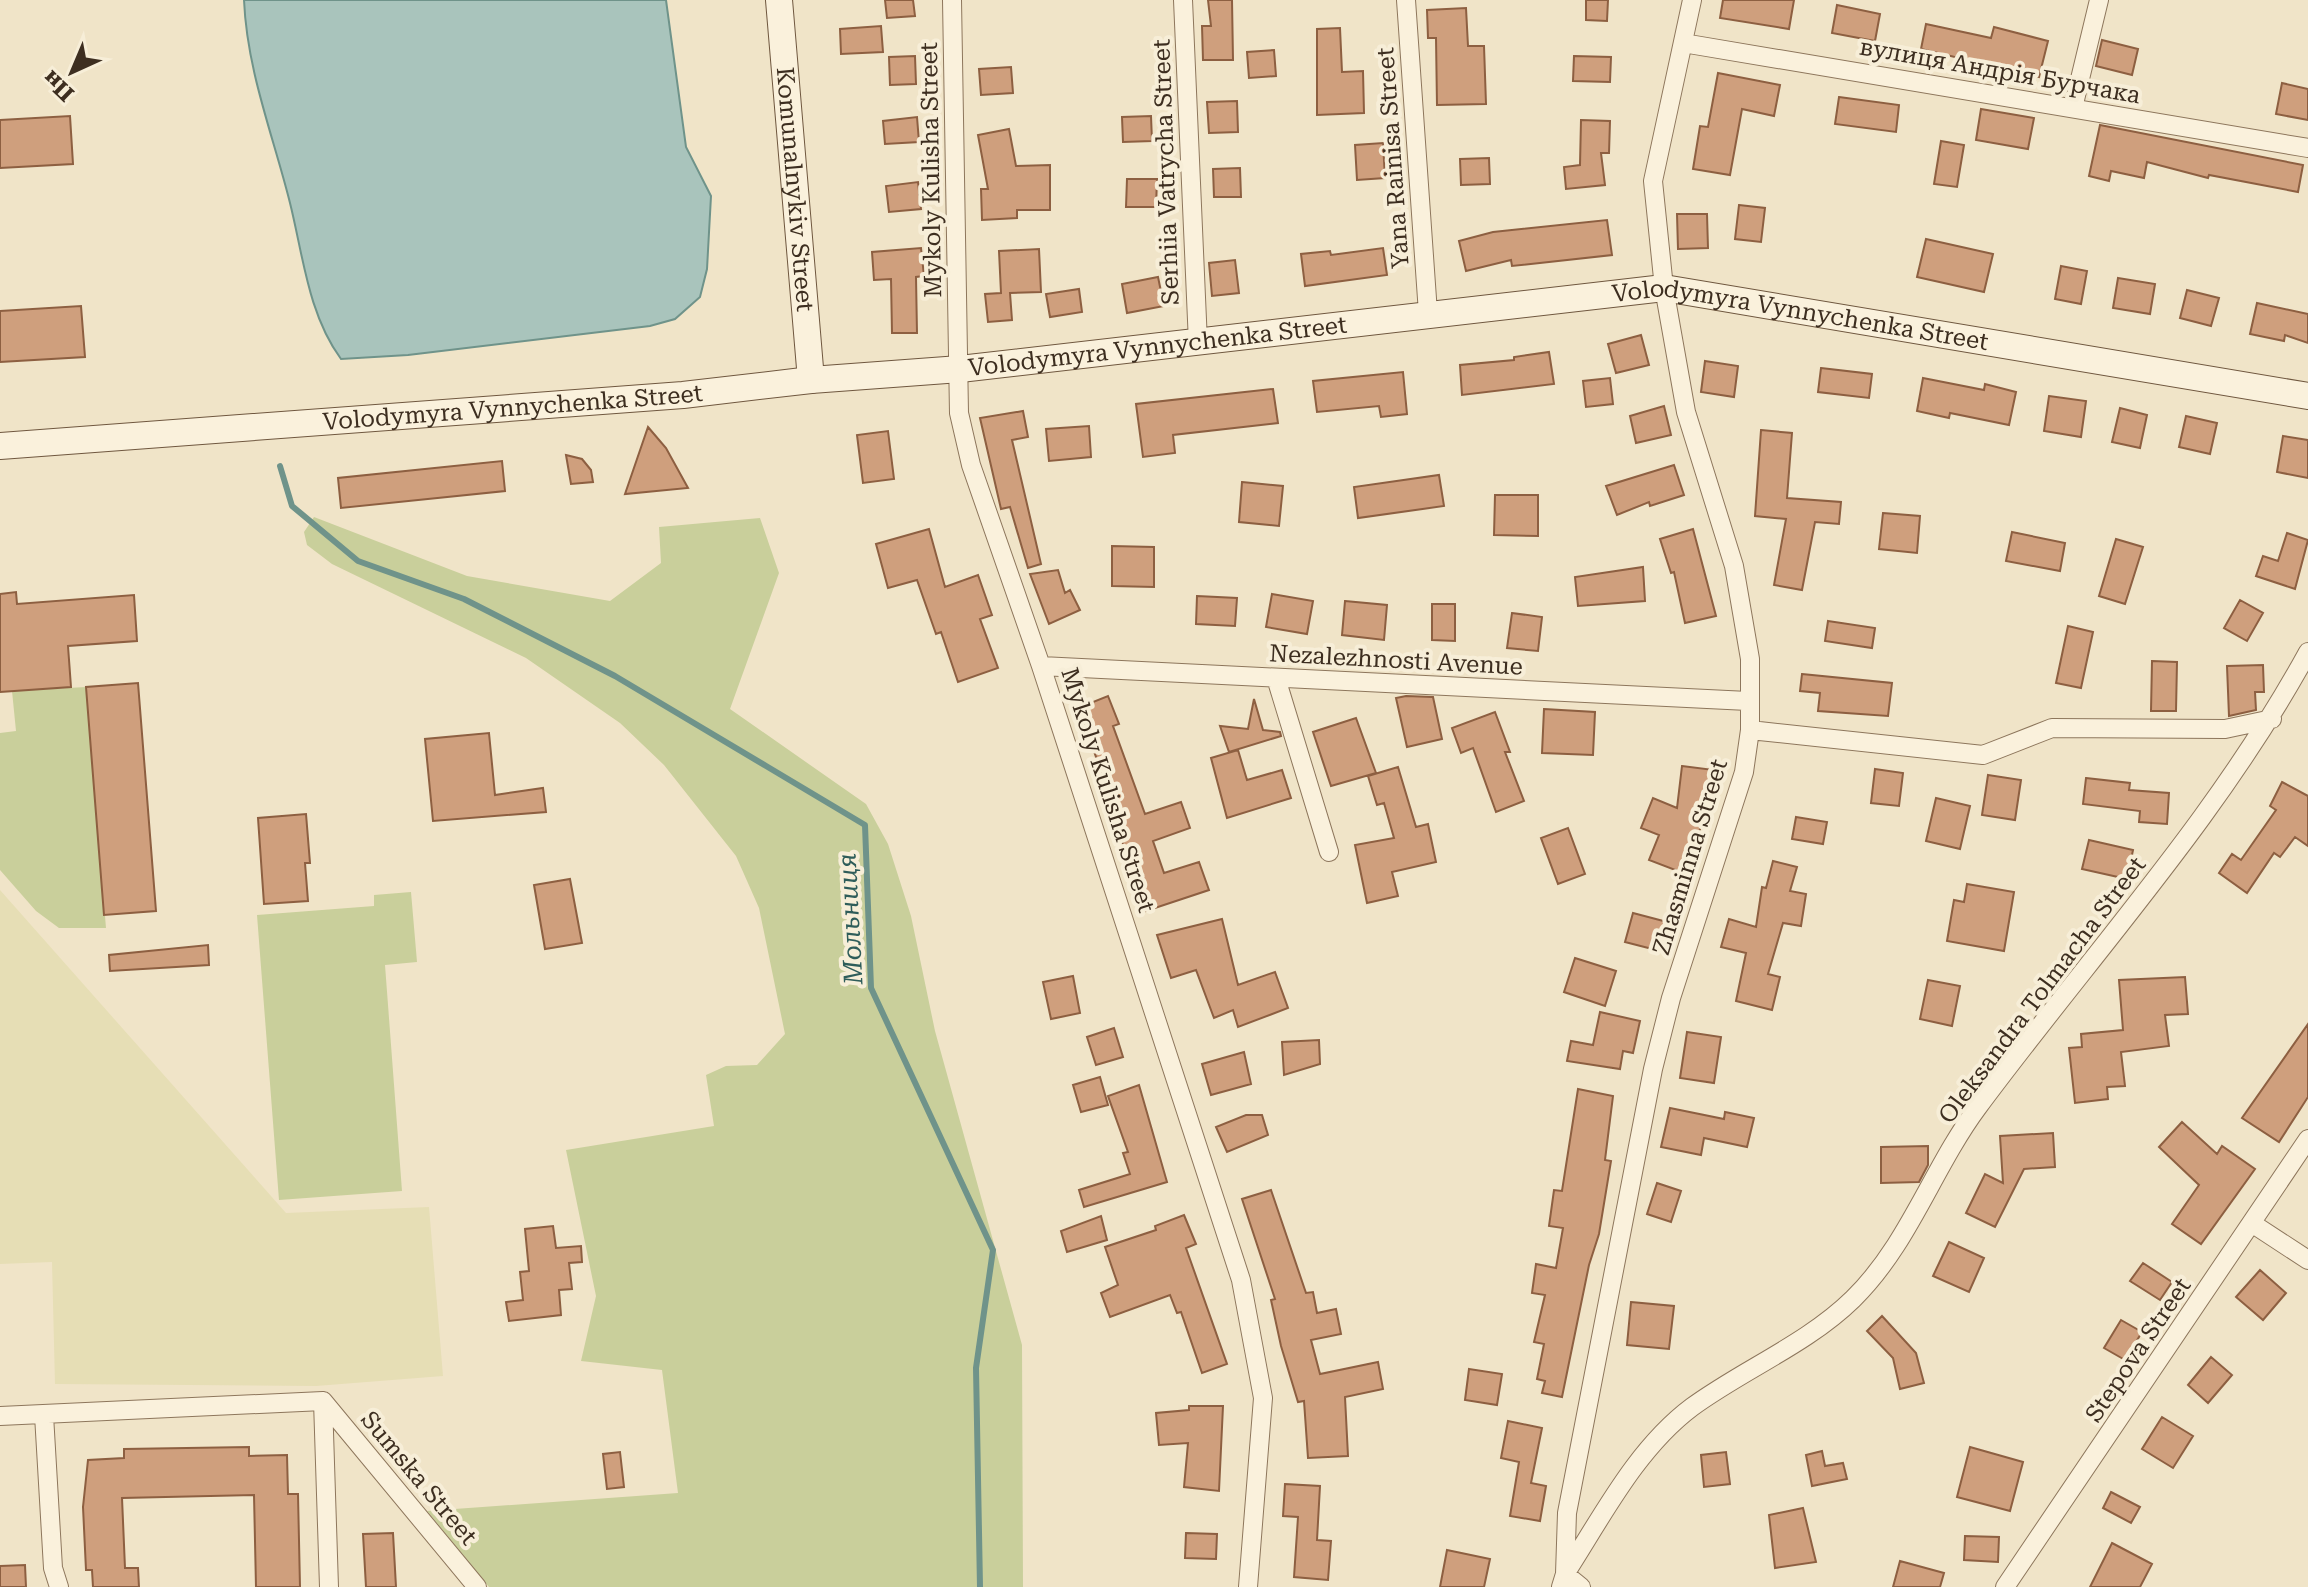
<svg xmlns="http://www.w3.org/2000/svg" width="2308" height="1587" font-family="'Roboto Serif',serif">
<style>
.farmland{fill:#e6deb5}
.green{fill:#c9cf9b}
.water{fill:#a9c4bc;stroke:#6f938a;stroke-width:2}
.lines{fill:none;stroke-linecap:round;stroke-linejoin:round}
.stream{stroke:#6f938a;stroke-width:6}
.building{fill:#cf9f7d;stroke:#8d5f41;stroke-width:2}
.street-casing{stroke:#8d765c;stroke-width:20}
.secondary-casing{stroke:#6f573f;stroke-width:28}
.street{stroke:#faf1dc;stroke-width:18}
.secondary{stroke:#faf1dc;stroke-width:26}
.labels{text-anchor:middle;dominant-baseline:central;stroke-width:8;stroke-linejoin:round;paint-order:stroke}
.street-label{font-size:24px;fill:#3d2e20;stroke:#f7eed8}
.water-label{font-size:26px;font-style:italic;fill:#2f5d5a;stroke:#f7eed8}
</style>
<rect width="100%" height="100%" fill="#f0e4c8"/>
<path class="farmland" d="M0,890L286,1213L429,1207L443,1376L316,1386L55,1384L52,1262L0,1264Z"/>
<path class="green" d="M314,517L467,576L610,601L661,563L659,527L760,518L779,573L730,709L866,804L888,844L911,916L935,1031L1022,1345L1023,1587H489L427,1511L678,1493L662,1370L581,1361L596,1296L566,1150L714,1126L706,1075L726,1066L757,1065L785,1034L759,908L736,856L664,765L620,723L526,658L332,564L307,545L304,532Z
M86,687L106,928H59L36,911L0,870V733L16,731L12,691Z
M411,892L417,962L385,965L402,1191L279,1200L257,915L374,906V895Z"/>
<path class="water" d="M244,0H666L686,147L711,196L707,269L700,297L675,319L650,326L408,355L341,359C308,314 303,255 290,203C273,135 247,71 244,0Z"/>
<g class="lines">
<path class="stream" d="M280,466L292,506L358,561L464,599L615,676L865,825L871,988L993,1250L976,1368L980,1587"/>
</g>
<path class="building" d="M885,0H913L915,16L887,18Z
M1208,0H1232L1233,60H1203L1202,26H1211Z
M1586,0H1608L1607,21L1586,20Z
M1723,0H1794L1789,29L1720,18Z
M1837,5L1880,14L1875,41L1832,33Z
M1466,8L1468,46H1484L1486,104L1437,105L1436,38H1428L1427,10Z
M1926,24L1991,38L1994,27L2048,41L2039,77L1921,49Z
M881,26L883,52L841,54L840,29Z
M1340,28L1342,72L1363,71L1364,113L1317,115V29Z
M2102,40L2138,49L2132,75L2096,66Z
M1274,50L1276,76L1249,78L1247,52Z
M915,56L916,84L890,85L889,57Z
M1574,56L1611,57L1610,82L1573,81Z
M1011,67L1013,93L981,95L979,69Z
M1718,73L1780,85L1774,116L1742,109L1730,175L1693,169L1700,126L1708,127Z
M2282,83L2308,89V120L2276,114Z
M1839,97L1899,105L1896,132L1835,124Z
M1237,101L1238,132L1209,133L1207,102Z
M1981,109L2034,118L2028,149L1976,140Z
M70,116L73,164L0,168V120Z
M1151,116L1152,141L1123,142L1122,117Z
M917,117L919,142L885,144L883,121Z
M1581,120L1610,121L1609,153H1601L1605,185L1566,189L1564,167L1580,165Z
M2100,125L2303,165L2298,192L2209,175L2208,178L2147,162L2144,178L2111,171L2109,181L2089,176Z
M1009,129L1016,166L1050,165V210H1017V218L982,220L981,189H988L978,135Z
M1941,141L1964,145L1957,187L1934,184Z
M1383,143L1385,178L1357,180L1355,145Z
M1489,158L1490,184L1461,185L1460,159Z
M1240,168L1241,197H1214L1213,169Z
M1127,179H1157L1156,207H1126Z
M918,182L921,209L889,212L886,186Z
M1739,205L1765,208L1761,242L1735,239Z
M1677,214H1707L1708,248L1678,249Z
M1607,220L1612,255L1512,266L1511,260L1466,271L1459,241L1493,232Z
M1926,239L1993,254L1984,292L1917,277Z
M921,248L924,276L916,277L917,333H892L891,279L874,280L872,252Z
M1383,248L1387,275L1305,286L1301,254L1330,251L1331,255Z
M1039,249L1041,292L1010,293L1012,320L988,322L985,294L1001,293L999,251Z
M1235,260L1239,293L1212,296L1209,263Z
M2061,266L2087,271L2081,304L2055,299Z
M1158,277L1164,306L1127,313L1122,284Z
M2118,278L2155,284L2150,314L2113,308Z
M1079,289L1082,312L1050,317L1046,294Z
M2187,290L2219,298L2211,326L2180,318Z
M2257,303L2308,314V343L2285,335L2284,341L2250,334Z
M81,306L85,357L0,362V311Z
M1641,335L1649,365L1616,373L1608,344Z
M1549,352L1554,384L1462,395L1460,365L1514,360V357Z
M1705,361L1738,366L1734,397L1701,392Z
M1821,368L1872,374L1869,398L1818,392Z
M1403,372L1407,414L1381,417L1379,406L1317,412L1313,381Z
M1610,378L1613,404L1586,407L1583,381Z
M1923,378L1984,390L1985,384L2016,392L2009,425L1950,413L1949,418L1917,411Z
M1273,389L1278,423L1173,435L1175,453L1143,457L1136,404Z
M2049,396L2086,401L2081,437L2044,431Z
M1664,406L1671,435L1636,443L1630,416Z
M2120,408L2147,415L2140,448L2112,442Z
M1023,411L1028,437L1012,440L1041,564L1028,568L1010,507L1001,509L980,418Z
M2186,416L2217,423L2210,454L2179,447Z
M1089,426L1091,457L1049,461L1046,429Z
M648,427L666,448L688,488L625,494Z
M1761,430L1792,433L1787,498L1841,502L1839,524L1815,522L1802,590L1774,585L1786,519L1755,516Z
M888,431L894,479L863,483L857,435Z
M2283,436L2308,440V478L2277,472Z
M566,455L582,459L591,470L593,482L571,484Z
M502,461L505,491L341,508L338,478Z
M1674,465L1684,495L1650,506L1649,502L1617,515L1606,486Z
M1439,475L1444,506L1358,518L1354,487Z
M1242,482L1283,486L1279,526L1239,522Z
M1495,495H1538V536L1494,535Z
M1883,513L1920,516L1917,553L1879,549Z
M929,529L945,587L978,575L992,615L980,619L998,668L958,682L941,632L936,634L917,580L888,588L876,544Z
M1693,529L1716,616L1685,623L1674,572L1671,573L1660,539Z
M2012,532L2065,543L2060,571L2006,561Z
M2287,533L2308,540L2295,589L2256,576L2263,556L2278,561Z
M2116,539L2143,547L2125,604L2099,596Z
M1112,546L1154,547V587L1112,586Z
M1643,567L1645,601L1578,606L1575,577Z
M1058,570L1065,593L1070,590L1080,610L1049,624L1030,574Z
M16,592L17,604L134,595L137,641L68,646L71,687L0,692V594Z
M1272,594L1313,601L1307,634L1266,627Z
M1197,596L1237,598L1235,626L1196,624Z
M2240,600L2263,613L2247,641L2224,628Z
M1345,601L1387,605L1384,640L1342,635Z
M1432,604H1455V641L1432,640Z
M1512,613L1542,617L1538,651L1507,648Z
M1828,621L1875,628L1872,648L1825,641Z
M2068,626L2093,632L2081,688L2056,683Z
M2152,661L2177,662L2176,711H2151Z
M2263,665L2264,692H2255L2256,710L2229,716L2227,666Z
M1802,674L1892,683L1888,716L1818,711L1820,693L1800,691Z
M138,683L156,911L104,915L86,687Z
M1108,696L1119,724L1113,726L1145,814L1181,802L1190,828L1153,841L1164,873L1199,862L1209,890L1146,911L1134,865L1130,866L1116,823L1120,822L1078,708Z
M1406,696L1433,697L1442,739L1407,747L1396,698Z
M1254,699L1263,730L1280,732L1281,736L1229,752L1220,726L1248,729Z
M1544,709L1595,712L1593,755L1542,753Z
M1495,712L1510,752H1505L1524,801L1496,812L1473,748L1461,753L1452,728Z
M1356,718L1376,773L1331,786L1313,732Z
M489,733L495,795L543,788L546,812L433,821L425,739Z
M1238,750L1247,780L1282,770L1291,798L1227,818L1211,758Z
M1682,766L1714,770L1709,806L1683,873L1649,860L1659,835L1641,828L1653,798L1677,808Z
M1398,767L1416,827L1428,824L1436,862L1392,872L1398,896L1367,903L1355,845L1394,838L1384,803L1377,805L1368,776Z
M1875,769L1903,773L1899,806L1871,803Z
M1988,775L2021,780L2015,820L1982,815Z
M2086,778L2130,783L2129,790L2169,793L2167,824L2139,822L2140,811L2083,804Z
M2282,782L2308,796V846L2295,837L2280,857L2274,853L2247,893L2219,873L2232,854L2241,860L2276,810L2270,806Z
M1936,798L1970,806L1960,849L1926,841Z
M306,814L310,863H305L308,901L264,904L258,818Z
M1796,817L1827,822L1823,844L1792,839Z
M1568,828L1585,874L1558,884L1541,838Z
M2089,840L2133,850L2127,879L2082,869Z
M1773,861L1797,867L1790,891L1806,894L1801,926L1783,923L1768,974L1780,977L1772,1010L1736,1001L1746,953L1721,947L1729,919L1756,927L1762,887L1766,888Z
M570,879L582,943L545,949L534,885Z
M1967,884L2014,892L2004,951L1947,941L1954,900L1964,902Z
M1633,913L1671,923L1664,952L1625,942Z
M1222,919L1238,985L1275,972L1288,1008L1238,1027L1233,1010L1214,1018L1196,970L1171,978L1157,935Z
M208,945L209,965L110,971L109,955Z
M1575,958L1616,971L1605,1006L1564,992Z
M1073,976L1080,1013L1051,1019L1043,982Z
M2185,977L2188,1014L2165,1015L2169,1046L2121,1052L2125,1086L2107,1087L2108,1099L2075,1103L2069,1048L2082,1047L2081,1034L2123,1030L2119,980Z
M1928,980L1960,986L1952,1026L1920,1019Z
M1600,1012L1640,1021L1633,1053L1623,1051L1620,1069L1567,1061L1571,1041L1593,1045Z
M2308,1024V1097L2279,1142L2242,1118Z
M1114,1028L1123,1057L1096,1065L1087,1037Z
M1687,1032L1721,1037L1714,1083L1680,1078Z
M1319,1040L1320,1064L1284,1075L1282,1042Z
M1244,1052L1251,1084L1211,1095L1202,1064Z
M1100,1077L1108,1105L1081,1112L1073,1085Z
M1139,1085L1167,1182L1084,1207L1079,1190L1130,1174L1123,1153L1128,1152L1108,1096Z
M1578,1089L1613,1096L1605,1160L1611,1161L1599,1234L1589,1265L1562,1397L1542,1393L1545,1381L1537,1379L1544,1344L1534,1342L1545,1295L1532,1293L1536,1264L1556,1268L1563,1228L1549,1226L1554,1190L1562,1191Z
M1670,1108L1724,1119L1725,1112L1754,1118L1747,1147L1704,1138L1701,1155L1661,1147Z
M1246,1115H1262L1268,1135L1227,1152L1216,1127Z
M2182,1122L2217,1154L2222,1146L2255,1169L2201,1244L2172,1224L2199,1185L2159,1147Z
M2053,1133L2055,1167L2024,1169L1995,1227L1966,1213L1985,1174L2003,1183L2000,1136Z
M1928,1146V1165L1919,1182L1881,1183V1147Z
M1657,1183L1681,1191L1671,1222L1647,1214Z
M1271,1190L1306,1293L1313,1292L1317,1313L1336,1309L1341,1334L1311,1340L1320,1374L1378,1362L1383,1389L1345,1397L1348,1456L1308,1458L1304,1401L1298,1402L1281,1346L1271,1300L1275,1299L1242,1199Z
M1184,1215L1196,1244L1186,1248L1227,1364L1202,1373L1181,1312L1177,1313L1170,1295L1110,1317L1101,1293L1118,1285L1105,1247L1156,1230L1155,1226Z
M1101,1216L1107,1240L1067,1252L1061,1231Z
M553,1226L556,1248L581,1246L582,1262L569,1263L572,1289L559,1290L561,1315L509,1321L506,1302L523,1300L520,1272L529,1271L525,1229Z
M1949,1242L1984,1258L1969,1292L1933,1276Z
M2143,1263L2172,1282L2160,1300L2130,1281Z
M2260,1270L2286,1293L2263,1320L2236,1297Z
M1631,1302L1674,1306L1669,1349L1627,1345Z
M1882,1316L1916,1353L1924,1383L1900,1389L1893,1358L1867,1331Z
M2121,1320L2142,1332L2125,1360L2104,1348Z
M2211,1357L2232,1375L2208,1403L2188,1385Z
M1469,1369L1502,1374L1497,1405L1465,1400Z
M1189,1406H1223L1219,1491L1184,1487L1188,1443L1159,1445L1156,1413L1189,1410Z
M2162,1417L2193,1436L2173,1468L2142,1449Z
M1508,1421L1542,1428L1531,1483L1546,1486L1540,1521L1510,1516L1519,1462L1501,1458Z
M249,1447V1456L287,1455L288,1494H298L300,1587H256L254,1495L122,1498L125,1568H138L139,1587H93L92,1570H86L83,1507L88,1460L124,1458V1449Z
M1970,1447L2023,1462L2010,1511L1957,1497Z
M1822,1451L1825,1466L1843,1463L1847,1479L1812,1486L1806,1455Z
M620,1452L624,1487L607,1489L603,1454Z
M1726,1452L1730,1484L1704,1487L1701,1455Z
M1285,1484L1320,1486L1317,1540L1331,1541L1328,1580L1294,1577L1298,1517L1283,1516Z
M2111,1492L2140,1507L2131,1523L2103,1508Z
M1803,1508L1816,1562L1775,1568L1769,1515Z
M393,1533L396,1587H366L363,1534Z
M1186,1533L1217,1534L1216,1559L1185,1558Z
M1965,1536L1999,1537L1998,1562L1964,1560Z
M2112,1543L2152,1564L2140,1587H2090Z
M1447,1550L1490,1559L1484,1587H1440Z
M1900,1561L1944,1573L1940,1587H1893Z
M25,1565L26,1587H0V1566Z"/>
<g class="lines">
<g class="street-casing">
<path id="street" d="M952,0L959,413L971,465L1041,666L1241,1280L1263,1398L1248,1587
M1183,0L1198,343
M1406,0L1428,313
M1683,43L2308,148
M2073,108L2099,0
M1041,666L1748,701
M1276,678L1329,852
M1750,730L1983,755L2052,728L2225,729L2272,719
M2253,1224L2308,1260
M323,1401L477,1587
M323,1401L329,1587
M44,1415L53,1568L59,1587
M0,1416L323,1401
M1561,1587L1565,1574L1567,1513L1653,1069L1671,998L1744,772L1750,730V659L1734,566L1686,412L1664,288L1653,181L1692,0
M1581,1587L1565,1574C1602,1517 1636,1449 1692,1407C1744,1369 1807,1344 1853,1299C1909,1244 1932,1169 1978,1107C2090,956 2218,817 2308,652
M2005,1587L2308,1139"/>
</g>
<g class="secondary-casing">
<g id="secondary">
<path id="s1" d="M779,0L811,380"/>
<path id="s2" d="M0,446L683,395L811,380L960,369L1664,288L2308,396"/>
</g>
</g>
<use href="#street" class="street"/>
<use href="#secondary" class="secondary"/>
</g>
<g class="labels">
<g class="street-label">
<text transform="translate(2000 71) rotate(10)">вулиця Андрія Бурчака</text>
<text transform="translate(1393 158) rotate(-94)">Yana Rainisa Street</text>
<text transform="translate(931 170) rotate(-91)">Mykoly Kulisha Street</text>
<text transform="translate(1166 172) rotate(-92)">Serhiia Vatrycha Street</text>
<text stroke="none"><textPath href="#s1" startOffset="190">Komunalnykiv Street</textPath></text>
<text stroke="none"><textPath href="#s2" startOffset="1810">Volodymyra Vynnychenka Street</textPath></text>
<text stroke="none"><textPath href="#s2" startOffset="1162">Volodymyra Vynnychenka Street</textPath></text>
<text stroke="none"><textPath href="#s2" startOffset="514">Volodymyra Vynnychenka Street</textPath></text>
<text transform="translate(1396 660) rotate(3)">Nezalezhnosti Avenue</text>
<text transform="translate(1108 790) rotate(72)">Mykoly Kulisha Street</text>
<text transform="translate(1690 857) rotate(-73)">Zhasminna Street</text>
<text transform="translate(2042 990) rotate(-53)">Oleksandra Tolmacha Street</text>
<text transform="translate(2138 1350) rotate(-56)">Stepova Street</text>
<text transform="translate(419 1478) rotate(50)">Sumska Street</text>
</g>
<g class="water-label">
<text transform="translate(850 919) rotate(-93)">Мольниця</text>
</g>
</g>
<g transform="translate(72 72) rotate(224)" stroke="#f7eed8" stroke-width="6" paint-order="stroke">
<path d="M0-6L14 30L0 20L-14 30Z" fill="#3d2e20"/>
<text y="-12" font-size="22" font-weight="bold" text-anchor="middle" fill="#3d2e20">Пн</text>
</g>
</svg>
